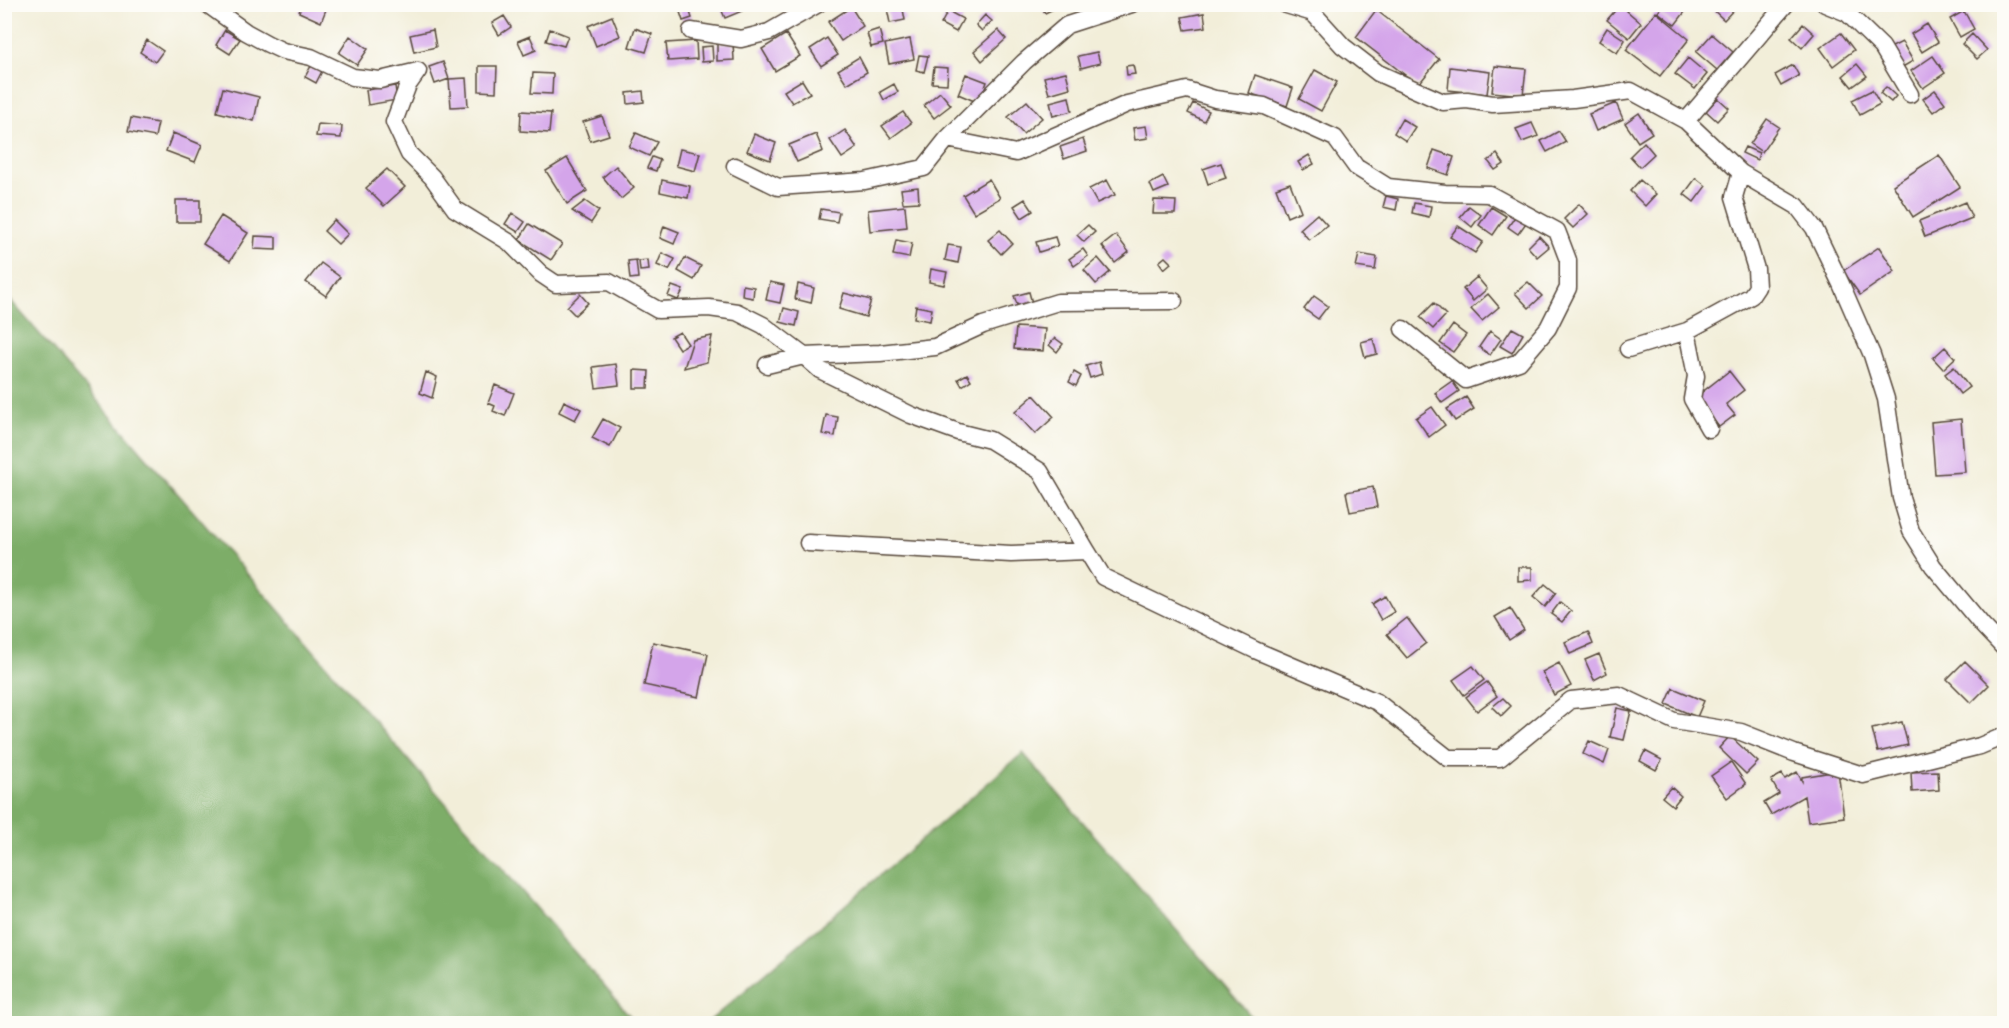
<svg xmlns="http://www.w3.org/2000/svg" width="2009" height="1028" font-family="'Gochi Hand',sans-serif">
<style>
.forest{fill:#7dad67;stroke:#5c6c42;stroke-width:1.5}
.building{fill:#d4a5ea}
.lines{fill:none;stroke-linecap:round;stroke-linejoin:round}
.minor-casing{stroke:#56473a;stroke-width:19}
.minor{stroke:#fff;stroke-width:16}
</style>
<rect width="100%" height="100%" fill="#fdfcf7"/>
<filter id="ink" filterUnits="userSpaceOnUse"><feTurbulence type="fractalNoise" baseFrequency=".0167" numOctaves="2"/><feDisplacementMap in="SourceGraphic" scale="12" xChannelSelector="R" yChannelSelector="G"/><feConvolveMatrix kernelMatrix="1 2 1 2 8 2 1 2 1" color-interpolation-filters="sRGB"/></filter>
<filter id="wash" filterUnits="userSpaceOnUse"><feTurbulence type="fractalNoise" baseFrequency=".008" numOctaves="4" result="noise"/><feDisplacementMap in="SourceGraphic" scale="24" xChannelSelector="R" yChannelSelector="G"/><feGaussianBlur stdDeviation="1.35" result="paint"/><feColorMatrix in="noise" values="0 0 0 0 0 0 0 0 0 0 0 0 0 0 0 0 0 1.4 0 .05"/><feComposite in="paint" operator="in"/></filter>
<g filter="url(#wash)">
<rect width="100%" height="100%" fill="#f2eed9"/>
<path class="forest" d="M4,294H5L636,1023H5Z
M1023,753L1257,1023H707Z"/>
<g id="blocks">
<path class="building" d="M302,4H320L327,7L321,22L299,12Z
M719,4H738L742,11L725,18Z
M886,4H902L905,20L890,23Z
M1040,4H1064L1045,13Z
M1664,4H1691L1675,25L1658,12Z
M1710,4H1739L1724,20L1709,6Z
M1620,5L1641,23L1629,38L1607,20Z
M688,6L692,18L683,21L679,9Z
M851,7L863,26L841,41L828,22Z
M1376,10L1439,59L1418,85L1356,37Z
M948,11L963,19L956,32L941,24Z
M1964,11L1974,29L1960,37L1950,19Z
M1656,12L1689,39L1660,76L1626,50Z
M1204,13L1206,27L1185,30L1182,17Z
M985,15L992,21L982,31L976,25Z
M504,16L511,27L499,35L492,23Z
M612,16L620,36L596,46L588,26Z
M1803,24L1814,34L1802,48L1791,38Z
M1927,24L1938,42L1922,52L1911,34Z
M635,28L652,34L646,52L629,47Z
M1607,28L1625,40L1617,53L1599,41Z
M550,29L568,36L564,46L546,41Z
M879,29L883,44L871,47L867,33Z
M225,30L240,39L230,54L216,45Z
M433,30L436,47L414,52L410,35Z
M998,30L1006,39L982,61L974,51Z
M1841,33L1854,50L1833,66L1820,48Z
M786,34L800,56L775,71L762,49Z
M1712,34L1733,52L1717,70L1696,52Z
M1972,34L1987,50L1977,59L1962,44Z
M350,36L368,49L357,65L339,53Z
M530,36L536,50L524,55L518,41Z
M827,38L838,55L821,66L810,49Z
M910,39L914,59L889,64L885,44Z
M147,40L163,51L155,62L140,52Z
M696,41L697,59L668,61L666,43Z
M1902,42L1913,61L1899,69L1888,49Z
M733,43L734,60L717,61V44Z
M712,46L713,61L702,62L701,47Z
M1097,52L1100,63L1081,68L1078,56Z
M919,55L928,56L924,72L916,70Z
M1933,56L1945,73L1923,88L1911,71Z
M859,57L867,72L847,84L838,70Z
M1688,58L1707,74L1695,89L1675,74Z
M443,62L449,79L435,84L429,67Z
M1857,64L1867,76L1852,87L1843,76Z
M1133,65L1135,74L1127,75L1126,66Z
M1793,65L1799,76L1781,86L1775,75Z
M311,66L322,71L316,83L305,77Z
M479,66H497L496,92L479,91Z
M1495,66L1526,69L1523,95L1492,92Z
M934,67L948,68L947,84L932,83Z
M1450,67L1490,72L1487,94L1448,90Z
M1315,70L1337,82L1321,111L1299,99Z
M1066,72L1070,88L1049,94L1044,77Z
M533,73L553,74L552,94L531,93Z
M966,74L987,82L979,103L958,94Z
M1255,75L1293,88L1287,106L1249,93Z
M466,78L468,106L451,107L449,79Z
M802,80L810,93L792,103L784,91Z
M894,84L898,92L884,100L880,92Z
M395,86L397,100L368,105L366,90Z
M1886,87L1896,96L1891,102L1880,93Z
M223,88L259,97L254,121L217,112Z
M1872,90L1880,104L1860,115L1852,100Z
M1935,90L1945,103L1933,112L1923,99Z
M643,91L644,102L628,104L627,93Z
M940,92L951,105L934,118L924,105Z
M1069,97L1072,111L1053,116L1050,102Z
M1718,98L1729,108L1717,121L1706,111Z
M1027,101L1042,118L1023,134L1008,117Z
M1193,103L1209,111L1204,121L1188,113Z
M1616,103L1623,119L1596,131L1589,114Z
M521,111L551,113L549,133L520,131Z
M903,112L911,123L891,138L882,126Z
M1639,113L1652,133L1638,142L1625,123Z
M602,116L609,135L590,141L583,122Z
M131,118L158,123L155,137L128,132Z
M1402,119L1415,127L1406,141L1394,133Z
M1767,119L1779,127L1762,152L1750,144Z
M1532,123L1538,136L1522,142L1516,129Z
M318,124L342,126L341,138L316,136Z
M1146,126L1148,138L1135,140L1133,128Z
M845,130L857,148L842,158L830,140Z
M1559,131L1566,142L1547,152L1541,141Z
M173,133L202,145L195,162L166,151Z
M636,133L657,142L649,156L629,147Z
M754,134L776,143L770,160L747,151Z
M816,134L823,151L797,162L789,145Z
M1083,139L1087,151L1064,159L1060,147Z
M1644,142L1654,154L1640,167L1630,156Z
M1745,147L1759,153L1757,160L1742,153Z
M680,149L700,153L695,171L676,166Z
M1434,150L1454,157L1448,175L1428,168Z
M1497,154L1504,164L1495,170L1488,161Z
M1309,155L1314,164L1303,170L1298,162Z
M1939,155L1960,187L1913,217L1893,185Z
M652,157L660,160L656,171L647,168Z
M567,158L587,191L567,204L546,171Z
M1221,163L1226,178L1208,184L1203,169Z
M616,166L634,188L621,199L603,177Z
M387,169L405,187L384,206L366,188Z
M1163,177L1168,187L1154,193L1150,184Z
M1696,178L1706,186L1694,202L1684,194Z
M989,179L1000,198L974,213L963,195Z
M662,180L690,186L688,198L660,192Z
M1107,180L1115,195L1097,203L1089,189Z
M1640,180L1656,194L1645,206L1630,191Z
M1290,183L1301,211L1287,217L1276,188Z
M918,187L919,202L903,203L901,189Z
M1386,196L1398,199L1396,210L1383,207Z
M1025,199L1033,211L1022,218L1014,206Z
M176,200H200V222H176Z
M1154,200L1176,201L1175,214H1153Z
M585,201L599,211L591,223L572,211Z
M1965,202L1972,218L1925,237L1919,221Z
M1414,203L1431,206L1429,217L1412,213Z
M1579,204L1588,214L1573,228L1564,219Z
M905,206L907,227L870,231L868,210Z
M1469,206L1481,215L1472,227L1460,217Z
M1491,207L1506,216L1493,235L1479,225Z
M821,209L839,212L837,222L819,219Z
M512,213L525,222L518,232L505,224Z
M1317,214L1327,225L1309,240L1300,229Z
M1516,215L1526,223L1518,234L1508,227Z
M221,216L248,233L230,261L203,244Z
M334,220L348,234L338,244L324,231Z
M529,224L562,244L551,260L519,240Z
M1088,225L1095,232L1084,242L1077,235Z
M664,226L679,232L674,244L660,238Z
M1458,226L1483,242L1475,253L1450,237Z
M1000,230L1012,243L1001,254L988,240Z
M1116,235L1129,252L1115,263L1102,246Z
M255,236L276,237V250L254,249Z
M1539,236L1549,247L1537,257L1528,247Z
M1055,237L1058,246L1039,252L1036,242Z
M896,240L912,243L909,258L893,255Z
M948,245L961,247L958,263L945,260Z
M1879,247L1895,271L1860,295L1843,271Z
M1083,249L1088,256L1074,266L1069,259Z
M662,253L675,259L669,270L657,265Z
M1359,254L1377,257L1375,270L1356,267Z
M1165,257L1171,263L1164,269L1159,262Z
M685,258L701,266L694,280L678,271Z
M1098,258L1110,272L1096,284L1084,270Z
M636,260L638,278L630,279L628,261Z
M648,260L649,270L640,271L639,261Z
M321,263L340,277L326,296L306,282Z
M931,269L947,272L944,285L929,282Z
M1477,277L1487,289L1473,301L1463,289Z
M770,282L784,285L780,303L766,300Z
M1528,282L1542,296L1529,308L1515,293Z
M798,284L814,288L811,303L795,299Z
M743,285L754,287L753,298L742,296Z
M672,286L683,290L678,300L668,296Z
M1029,292L1032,303L1018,307L1014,296Z
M844,293L871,300L866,317L839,309Z
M580,294L588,303L575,315L567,307Z
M1488,294L1499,307L1482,321L1471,309Z
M1314,296L1328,306L1318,319L1304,309Z
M1434,303L1446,315L1433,329L1420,317Z
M916,306L932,309L930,321L914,318Z
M784,308L799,312L796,326L780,322Z
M1453,325L1466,335L1453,352L1440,343Z
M1016,327L1045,329L1043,351L1014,349Z
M1512,328L1523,334L1512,353L1500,346Z
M1490,331L1501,339L1490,355L1479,347Z
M680,332L688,344L679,349L671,337Z
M712,336L707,362L684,368L693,340Z
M1055,338L1063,344L1057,352L1049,345Z
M1373,339L1377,354L1365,357L1361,342Z
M1945,347L1955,358L1943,369L1933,358Z
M1099,362L1102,374L1090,378L1086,366Z
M616,364L619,385L596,388L593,367Z
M1954,367L1969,387L1960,394L1945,374Z
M634,370L649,371L648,388H634Z
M1729,371L1744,390L1726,404L1735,415L1719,427L1696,397Z
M426,372L437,377L432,398L420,393Z
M1074,372L1081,376L1076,386L1069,382Z
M967,374L971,380L962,386L958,379Z
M1452,381L1459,391L1442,403L1435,393Z
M495,385L514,393L505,416L493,411L495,406L488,403Z
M1034,395L1054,417L1035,434L1015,412Z
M1466,397L1474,409L1455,421L1447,409Z
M564,401L581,409L575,420L559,412Z
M1432,407L1445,425L1429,437L1416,418Z
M826,415L838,417L835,436L822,434Z
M603,419L620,428L610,447L592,438Z
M1961,419L1965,472L1935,474L1931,422Z
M1373,487L1377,507L1350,512L1346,492Z
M1518,567H1532V580L1518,581Z
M1545,584L1556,593L1545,607L1533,597Z
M1385,596L1394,612L1381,620L1372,604Z
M1560,602L1571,611L1562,622L1551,614Z
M1510,608L1524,630L1509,640L1495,617Z
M1407,618L1426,643L1407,658L1387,634Z
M1588,632L1593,644L1570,654L1565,642Z
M653,642L708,654L699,697L644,685Z
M1599,654L1607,673L1594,680L1585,660Z
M1965,661L1989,685L1971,703L1947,679Z
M1559,663L1571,686L1554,695L1542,672Z
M1473,666L1484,680L1464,695L1453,680Z
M1487,682L1497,696L1477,711L1466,697Z
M1673,688L1704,701L1697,717L1666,704Z
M1503,698L1511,706L1501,716L1492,707Z
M1617,708L1631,711L1624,740L1610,737Z
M1902,722L1908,745L1878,752L1872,729Z
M1730,736L1758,762L1746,774L1719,748Z
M1589,741L1609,750L1604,764L1583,754Z
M1645,751L1662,760L1656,770L1640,761Z
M1731,762L1746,784L1727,798L1711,776Z
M1838,771L1844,817L1808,822L1804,796L1771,815L1764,803L1779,794L1771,780L1782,774L1785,779L1797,772L1802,781V777Z
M1938,771L1939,790L1912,792L1911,772Z
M1671,787L1681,796L1673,806L1662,797Z"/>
</g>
</g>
<g filter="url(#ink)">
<use href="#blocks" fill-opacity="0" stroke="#56473a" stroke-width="1.5"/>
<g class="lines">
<g class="minor-casing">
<path id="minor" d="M207,4L246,32L268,44L283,51L311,57L353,77L380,80L418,71
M1283,4L1313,13L1343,46L1378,73L1443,102L1467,100L1493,104L1573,99L1631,91L1686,121L1741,173L1797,206L1814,228L1841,284L1872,355L1886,399L1901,498L1911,531L1933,566L1983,626L2004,648
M1825,4L1847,13L1882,47L1910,94
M691,31L741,39L769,32L818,4
M418,71L408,85L394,122L409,154L432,177L455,209L509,242L541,274L556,284L609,282L658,310L709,308L737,312L763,325L804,356L820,370L911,415L958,432L990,440L1040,471L1087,551
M1686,121L1786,4
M947,139L1016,153L1127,104L1187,90L1215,99L1264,106L1335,138L1356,167L1388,187L1445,193L1489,194L1557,231L1568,260V288L1548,328L1519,362L1466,380L1403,329
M735,166L778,187L865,181L924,168L947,139L1024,62L1067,25L1132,4
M1687,331L1696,376L1692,399L1709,429
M1628,349L1687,331L1751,296L1757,287L1756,269L1734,197L1741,173
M767,365L804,356L880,353L935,347L983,325L1058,302L1174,301
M808,543L1011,554L1087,551L1103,577L1255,650L1377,702L1448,758H1500L1571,700L1619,695L1674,721L1741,732L1794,753L1863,775L1980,746L2004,736"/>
</g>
<use href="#minor" class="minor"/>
</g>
</g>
<rect width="2009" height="1028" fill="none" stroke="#fdfcf7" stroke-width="24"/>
</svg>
